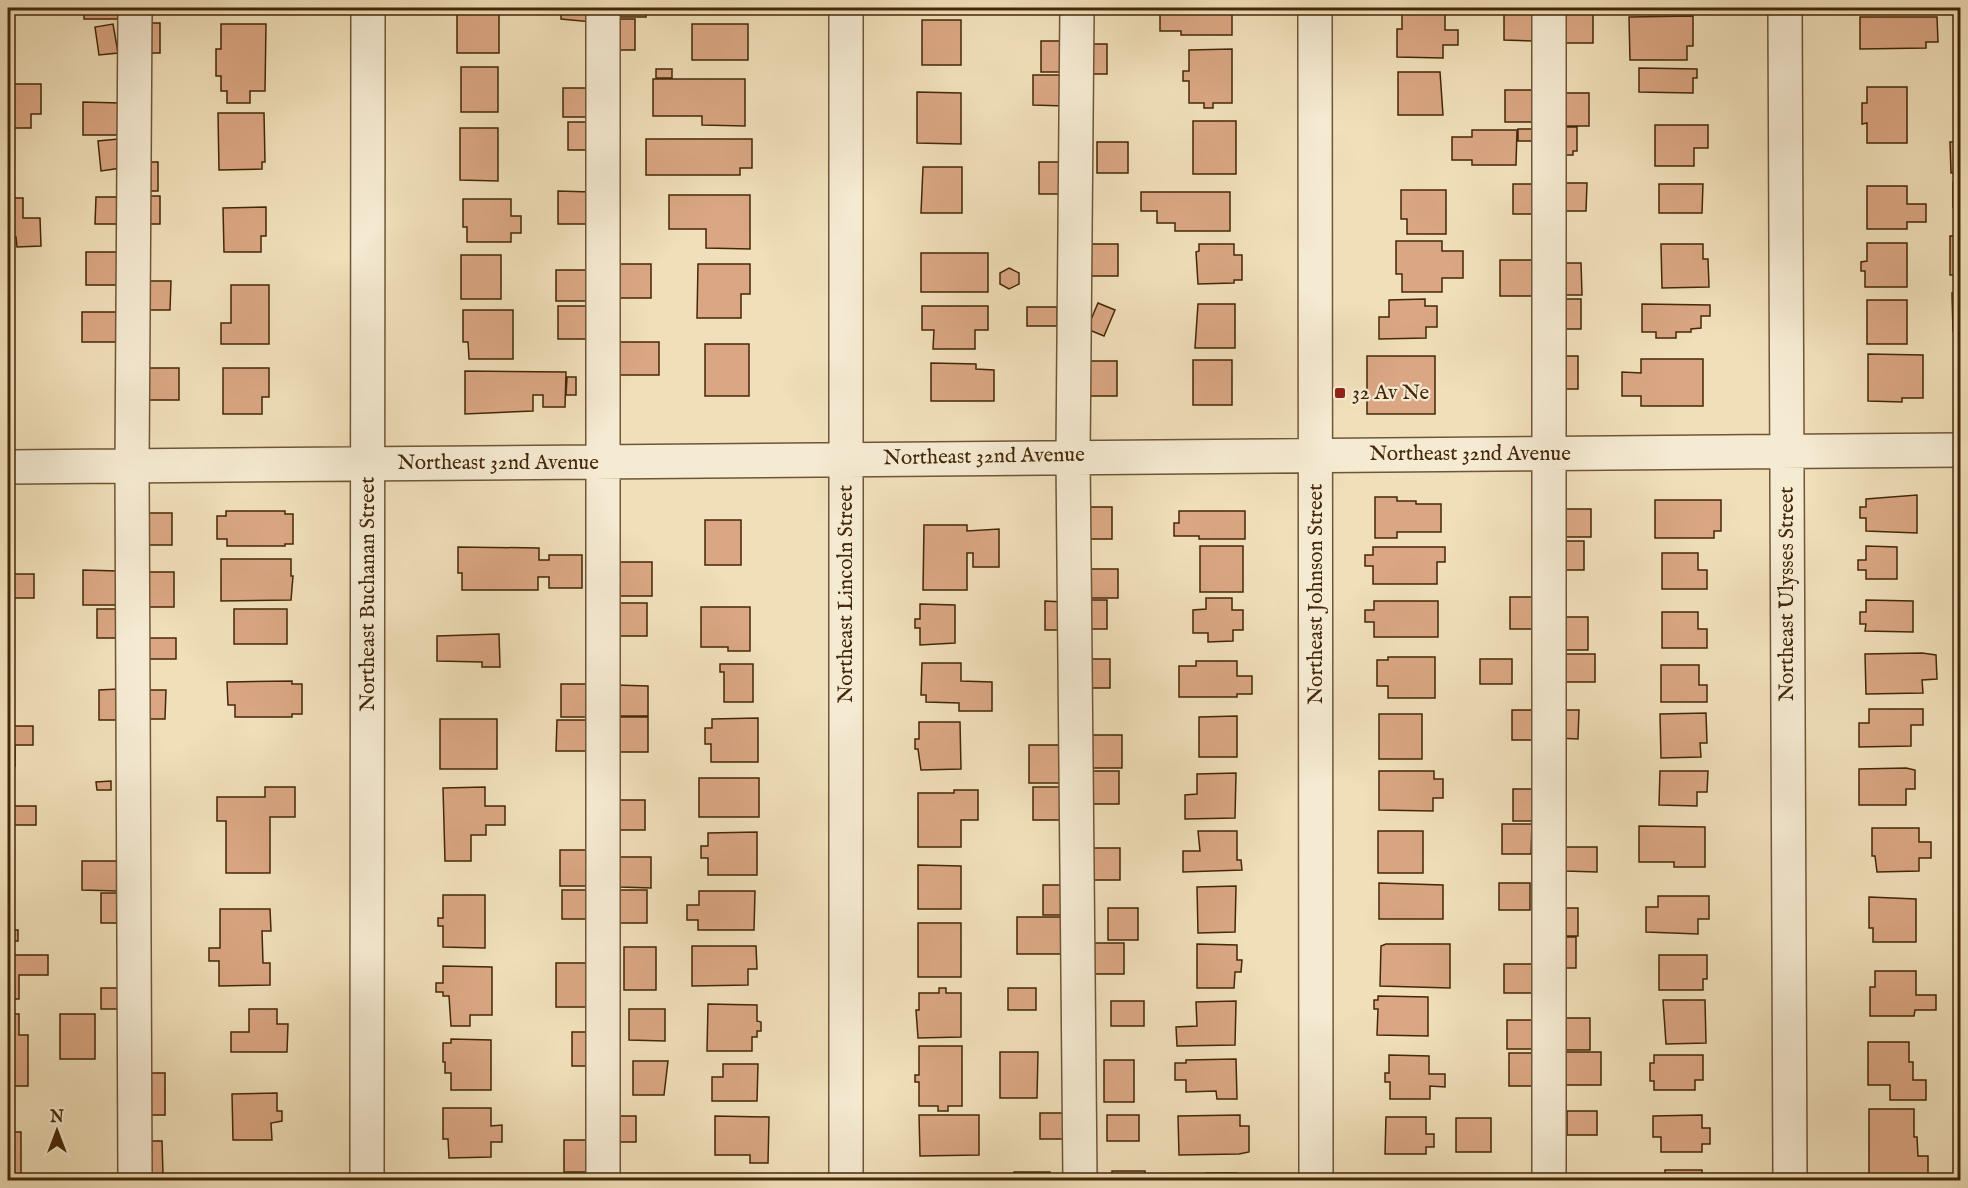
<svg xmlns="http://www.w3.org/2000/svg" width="1968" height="1188" font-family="'IM FELL English',serif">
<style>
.building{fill:#daa683;stroke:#442809;stroke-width:1.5}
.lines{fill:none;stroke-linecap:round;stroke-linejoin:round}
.minor-casing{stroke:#6f5635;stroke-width:36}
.minor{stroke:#f5ead2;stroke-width:33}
.poi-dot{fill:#8f2418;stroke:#f5ead2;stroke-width:2}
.labels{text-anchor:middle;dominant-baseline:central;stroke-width:4.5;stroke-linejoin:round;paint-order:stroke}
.poi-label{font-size:21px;fill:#442809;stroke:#f5ead2;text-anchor:start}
.street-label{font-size:21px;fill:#442809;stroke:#f5ead2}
</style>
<rect width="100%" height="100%" fill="#f0dfb9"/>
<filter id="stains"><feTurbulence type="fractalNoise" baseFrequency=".00333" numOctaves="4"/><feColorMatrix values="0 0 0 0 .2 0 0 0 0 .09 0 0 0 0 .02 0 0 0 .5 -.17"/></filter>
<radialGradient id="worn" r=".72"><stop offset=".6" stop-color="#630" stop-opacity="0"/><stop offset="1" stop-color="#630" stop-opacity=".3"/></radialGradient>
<path class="building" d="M8,8H19V13H8Z
M84,8H120V19H84Z
M457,8H499V53H457Z
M561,8H592V22L561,19Z
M614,8H646V17H614Z
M707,8H749V10H707Z
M921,8H981V9H921Z
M1160,8H1232V35H1181V31H1160Z
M1504,11H1534V41L1504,40Z
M1555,12H1593V43H1555Z
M1402,14H1445V30H1458V45H1443V58L1397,57V29H1402Z
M1693,16V46H1687V60H1630L1629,17Z
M1860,17H1937L1938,42H1926V48L1860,49Z
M613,19H635V50H613Z
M922,20H961V65H922Z
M141,23H160V53H141Z
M113,24L118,53L99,55L95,27Z
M221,24H266L265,91H250V103H227V91H221V76H216V49H221Z
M692,24H748V60H692Z
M1041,41H1063V72H1041Z
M1085,44H1107V74H1085Z
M1232,49V103H1213V108H1204V103H1189V81H1183V71H1189V50Z
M461,67H498V112H461Z
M1639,68L1697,69V78H1693V93L1639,92Z
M656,69H672V78H656Z
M1398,72H1440L1443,115H1398Z
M1033,75H1064V106L1033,105Z
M653,79H745V126L702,125V116H653Z
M8,84H41V114H31V128H8Z
M1867,87H1907V143H1867V123L1862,124V103H1867Z
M563,88H592V117H563Z
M1505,90H1535V122H1505Z
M917,92L961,93V144L917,143Z
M1555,93H1589V126H1555Z
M83,102L119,103V135H83Z
M218,113H264L265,162H262V169L219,170Z
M1193,121H1236V174H1193Z
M568,122H592V150H568Z
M1655,125H1708V148H1694V166H1655Z
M1557,127H1577V151H1573V155H1557Z
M460,128H498V181L460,180Z
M1518,129H1533V141H1518Z
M1472,130H1517L1516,165H1472V160H1452V137H1472Z
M118,139L121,168L101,171L98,141Z
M646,139H752V168H740V175H646Z
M1097,142H1128V173H1097Z
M1950,142H1960V172L1951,173Z
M140,162H158V191H140Z
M1039,162H1063V194H1039Z
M923,167H962V213H921Z
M1953,182H1960V207H1953Z
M1557,183H1587L1586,211H1557Z
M1513,184H1535V214H1513Z
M1659,184H1703L1702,213H1659Z
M1867,186H1907V204H1926V222H1907V229H1867Z
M1401,190H1446V234H1407V219H1401Z
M558,191L591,192L590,224H558Z
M1141,192H1230V231H1175V223H1157V211H1141Z
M669,195H750V249L706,248V229H669Z
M142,196H160V224H142Z
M96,197H119V224H95Z
M8,198H23V218H40L41,246L17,247L16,237H8Z
M463,199H511V216H521V233H511V242H467V227H463Z
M266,207V236H261V252H224L223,208Z
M1950,236H1960V275H1950Z
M1396,241H1442V251H1463V278H1442V292H1402V274H1396Z
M1867,243H1907V287H1865V271H1861V262L1867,261Z
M1088,244H1118V276H1087Z
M1199,244H1234V255H1242V280H1234V283L1198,284L1196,252L1199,251Z
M1661,244H1703V259H1708L1709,287L1662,288Z
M86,252H119V285H86Z
M921,253H988V292H921Z
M461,255H501V299H461Z
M8,257H11V299H8Z
M1500,260H1535V296H1500Z
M1557,263H1581L1582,295H1557Z
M614,264H651V298H614Z
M698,264H750V294H741V318H697Z
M1009,268L1019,273V284L1009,289L1000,284V273Z
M556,270H592V301H556Z
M141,281H171L170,310H141Z
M231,285H269V344H221V323H231Z
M1952,293H1960V331H1953Z
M1425,299V306H1437V327H1426V338L1379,339V317H1389V300Z
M1559,299H1581V329H1559Z
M1867,300H1907V344H1867Z
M1098,303L1115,310L1104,336L1087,329Z
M1198,304H1235V348H1195Z
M1642,304L1710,305V316H1701V328L1691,329V332H1676V338H1656V332H1642Z
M558,306H592V339H558Z
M922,306H988V330H975V349H933L934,330H922Z
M1027,307H1057V326H1027Z
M463,310H513V359H469L468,342H463Z
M82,312H120V342H82Z
M8,313H11V358H8Z
M614,342H659V375H614Z
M705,344H749V396H705Z
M1957,351H1960V387H1957Z
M1868,354L1923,355V398H1902V402L1868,401Z
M1367,356H1435V414H1367Z
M1556,356H1578V389H1556Z
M1641,359H1703V406H1641V396H1622V372L1641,373Z
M1193,360H1232V405H1193Z
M1087,361H1117V396H1087Z
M931,363L976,364V369L994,370V401H931Z
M144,368H179V400H144Z
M223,368H269V397H262V414H223Z
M465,371L566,372L565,407H543V395H533V411L465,414Z
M567,377H576V395H566Z
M1917,495V533L1866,531V518H1860V507H1866V499Z
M1375,497H1397V501H1416V504H1441V532H1397V538H1375Z
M1655,500H1721V531H1714V538H1655Z
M1088,507H1112V539H1088Z
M1556,509H1591V537H1556Z
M226,511H285V514H293V544H285V546H227V539H217V516H226Z
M1179,511H1245V539H1199V536H1174V523H1179Z
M145,513H172V545H145Z
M705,520H741V565H705Z
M924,525H967V531L999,529V567H973V553H967V590H923Z
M1560,541H1584V570H1560Z
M1200,546H1243V592H1200Z
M1866,546L1897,547V579H1866V570H1858V560H1866Z
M458,547L539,548V560H549V555H582V588H549V577H538V590H462V573H458Z
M1373,547H1445V562H1437V584H1373V566H1365V555H1373Z
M1662,553H1698V570H1707V589H1662Z
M8,554H13V574H34V598H8Z
M221,559H291V576H293L291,600L221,601Z
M617,562H652V596H617Z
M1087,569H1118V598H1087Z
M83,570L118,571V605H83Z
M140,572H174V607H140Z
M1510,597H1535V629H1510Z
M1206,598H1232V610H1243V630H1233V641L1208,642V633H1193V610L1206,609Z
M1087,600H1107V629H1087Z
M1866,600L1913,601V632L1865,631L1866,624H1860V612H1866Z
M1045,601L1063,602V630H1045Z
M1374,601H1438V637H1374V622H1365V610H1374Z
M613,603H647V636H613Z
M920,604L955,605V643L920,645V628H915V619H920Z
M701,607H750V651H728V647H701Z
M97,609H119V638H97Z
M234,609H287V644H234Z
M8,612H14V653H8Z
M1662,612H1698V629H1707V648H1662Z
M1557,617H1588V650H1556Z
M499,634L500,667H482V662L437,661V636Z
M146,638H176V659H146Z
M1922,653L1936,655L1937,679L1922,680L1923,693L1866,694L1865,654Z
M1565,654H1595V682H1565Z
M1388,657H1435V698H1388V686H1377V660H1388Z
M1086,659H1110V688H1086Z
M1480,659H1512V684H1480Z
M1196,661H1237V676H1252V694H1237V697H1179V666H1196Z
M922,663H961V681L992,682V711H959V703L926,702V695H921Z
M720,664H753V702H724V672H720Z
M1661,665H1699V685H1707V702H1661Z
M8,668H13V711H8Z
M292,681V684H302V714H292V717H235V705H228L227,682Z
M561,684H592V717H561Z
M615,685L648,686V716H615Z
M118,689V720H99V690Z
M140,690H166L165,719H140Z
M1869,709H1923V725H1911V746L1859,747V723H1869Z
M1512,710H1535V740H1512Z
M1557,710H1579L1578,739L1557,738Z
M1706,713L1707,743H1700L1701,757L1661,758L1660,714Z
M1379,714H1422V759H1379Z
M1237,716V757H1199V717Z
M614,717H648V752H614Z
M758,718V762H711V744H705V728H712V719Z
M440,719H497V769H440Z
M557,720H592V751H556Z
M919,722H960L961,769L921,770L918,749H915V739H919Z
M8,726H33V745H15V766H8Z
M1090,735H1122V768H1090Z
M1029,745H1063L1064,783H1029Z
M1906,768L1915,770V789H1906V805H1859V769Z
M1087,771H1119V804H1087Z
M1379,771H1434V779H1443V798H1433V811L1379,810Z
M1660,771H1708L1707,792H1697V806L1659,805Z
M1236,773L1235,818L1185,819V795L1197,794V774Z
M699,778H759V817H699Z
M111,781V790H97L96,782Z
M8,784H12V806H36V825H8Z
M265,787H295V817H270V873H226V821H217V797H265Z
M485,787V806H505V825H486V835H471V861H445L443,788Z
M1033,787H1065V820H1033Z
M1513,789H1535L1534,821H1513Z
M954,790H978V820H961V847H918V793H954Z
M614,800H645V830H614Z
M1502,824H1532L1531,854H1502Z
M1639,826L1705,827V867H1674V862H1639Z
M1872,828H1919V842H1931V858H1919V871L1877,872L1875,856H1872Z
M1198,831H1237V860H1241L1242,870L1183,872V851H1200Z
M1378,831H1423V873H1378Z
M757,832V875H708V858H701V846H708V833Z
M8,840H13V884H8Z
M1565,847H1597V872L1565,871Z
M1088,848H1120V880H1088Z
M560,850H593V886H560Z
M620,857H651V888L620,887Z
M82,861H118V891L82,890Z
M918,865L961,866V909H918Z
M1379,883L1443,885V919H1379Z
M1499,883H1530V910H1499Z
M1043,885H1066V915H1043Z
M1236,886L1235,932L1198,933L1197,887Z
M562,890H593V919H562Z
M614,890H647V923H614Z
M699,891H755L754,930H698V920H687V905H699Z
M101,893H120V923H101Z
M443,895H485V948L443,947V926H438V918H443Z
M1658,896H1709V919H1698V934L1646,932V907H1658Z
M8,897H13L14,930H18V941H8Z
M1869,897L1916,899V942H1873V928H1869Z
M1108,908H1138V940H1108Z
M1556,908H1578V936H1556Z
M220,909H270L271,931H262L263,963H270V985L219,986V961H209V948H220Z
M1017,917H1066V954H1017Z
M918,923H961V977H918Z
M1557,937H1576V968H1556Z
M1087,943H1124V974H1087Z
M1197,944L1237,945V960H1242L1241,972H1235L1234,988H1197Z
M1386,944H1450V988L1380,986L1381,946Z
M692,946H756L757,969H748V985L692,986Z
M624,947H656V990H624Z
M8,955H48V975H19V999H8Z
M1659,955H1707V979H1703V990H1659Z
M556,963H593V1007H556Z
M1504,964H1533V993H1504Z
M443,966L492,967V1015H470V1026H451L449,996H443V992H436V983H443Z
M1875,971H1916V995H1936V1010H1915L1914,1016H1870V987H1875Z
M101,988H120L119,1009H101Z
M939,988H946V993H961V1037L918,1038L916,1010H919V993H939Z
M1008,988H1036V1010H1008Z
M1378,996L1428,997V1036L1377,1035L1378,1009H1374V1000H1378Z
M1663,1000H1705L1706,1043L1666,1044Z
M1111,1001H1144V1026H1111Z
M1236,1001L1235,1045L1177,1046L1176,1027L1197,1026L1196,1002Z
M708,1004L757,1005V1021L761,1022V1031H757V1037H752V1051H707Z
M249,1009H277V1024H288L287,1052H231V1032H249Z
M629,1009H665V1041L629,1040Z
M8,1014H19V1035H28V1086H8Z
M60,1014H95V1059H60Z
M1557,1018H1590V1050H1557Z
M1507,1020H1536V1049H1507Z
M572,1032H592V1066H572Z
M451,1039L491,1040V1090H451V1073H445V1062H443V1043H451Z
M1868,1042H1909V1062H1913V1080H1926V1100H1890V1085H1868Z
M919,1046H962V1106H948V1111H938V1106H919V1082H915V1075H919Z
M1000,1052H1038L1037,1098H1000Z
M1557,1052H1601V1085H1557Z
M1509,1053H1537V1086H1509Z
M1389,1055L1429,1056V1074H1445V1087L1430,1086V1099H1390V1082H1385V1073H1389Z
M1654,1055H1703V1080H1695V1090H1654V1081H1650V1063H1654Z
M1236,1059L1237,1099H1217L1216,1091L1186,1092V1080H1175V1063H1186V1060Z
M1104,1060H1134V1102H1104Z
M633,1061H668L664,1095H633Z
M723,1064H758L757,1101H712V1077H723Z
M142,1073H165V1115H142Z
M277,1093V1111H282V1121L271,1123L272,1140H233L232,1094Z
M443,1108H491V1126L502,1125V1142H491V1157L449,1158L448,1139H443Z
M1869,1109H1914V1137H1917L1918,1156H1928V1176L1869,1177Z
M1567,1111H1597V1135H1567Z
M1040,1113H1063V1139H1040Z
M919,1115H979V1155L920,1156Z
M1107,1115H1139V1141H1107Z
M1240,1115V1126H1249V1152L1239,1154L1179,1155L1178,1116Z
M1702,1115V1128H1710V1144H1702V1152H1661V1137H1653V1116Z
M616,1116H636V1142H616Z
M715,1116L769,1117L768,1163H750V1155H715Z
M1386,1117H1426V1134H1434V1147H1426V1154H1385Z
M1456,1118H1491V1152H1456Z
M8,1132H21V1180H8Z
M564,1140H592V1172H564Z
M142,1141H162L163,1174H142Z
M1665,1170H1702V1180H1652V1177H1665Z
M1112,1171H1145V1180H1112Z
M1014,1172H1050V1180H1014Z
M1206,1173H1237V1180H1206Z
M559,1176H592V1180H559Z
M623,1176H650V1180H623Z
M921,1176L969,1177V1180H921Z
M712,1178H758V1180H712Z
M491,1179V1180H443Z"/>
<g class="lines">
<g class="minor-casing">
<path id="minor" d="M135,8L132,467L135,1180
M846,8V1180
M1077,8L1073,456L1080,1180
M1315,8L1316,1180
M1785,8L1790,1180
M8,467L1960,450
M367,1180L368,8
M603,1180V8
M1549,1180V8"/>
</g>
<use href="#minor" class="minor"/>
</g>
<rect class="poi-dot" x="1334" y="387" width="12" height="12" rx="3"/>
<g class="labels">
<g class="poi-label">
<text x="1352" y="393">32 Av Ne</text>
</g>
<g class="street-label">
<text x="1470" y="454">Northeast 32nd Avenue</text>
<text transform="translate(984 457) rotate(-1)">Northeast 32nd Avenue</text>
<text x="498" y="463">Northeast 32nd Avenue</text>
<text transform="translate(368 594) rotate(-90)">Northeast Buchanan Street</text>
<text transform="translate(846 594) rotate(-90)">Northeast Lincoln Street</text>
<text transform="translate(1316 594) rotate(-90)">Northeast Johnson Street</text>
<text transform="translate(1787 594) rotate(-90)">Northeast Ulysses Street</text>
</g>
</g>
<rect width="1968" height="1188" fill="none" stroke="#f0dfb9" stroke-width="30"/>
<rect x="9" y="9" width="1950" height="1170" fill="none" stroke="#442809" stroke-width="3"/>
<rect x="15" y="15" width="1938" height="1158" fill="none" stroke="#442809" stroke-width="1.5"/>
<g transform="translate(57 1131)" stroke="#f5ead2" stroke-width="4.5" paint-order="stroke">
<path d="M0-4.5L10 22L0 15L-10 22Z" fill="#442809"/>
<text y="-9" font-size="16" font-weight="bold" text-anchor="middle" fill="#442809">N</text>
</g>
<rect width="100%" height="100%" filter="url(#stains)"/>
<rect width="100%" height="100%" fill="url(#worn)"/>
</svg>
